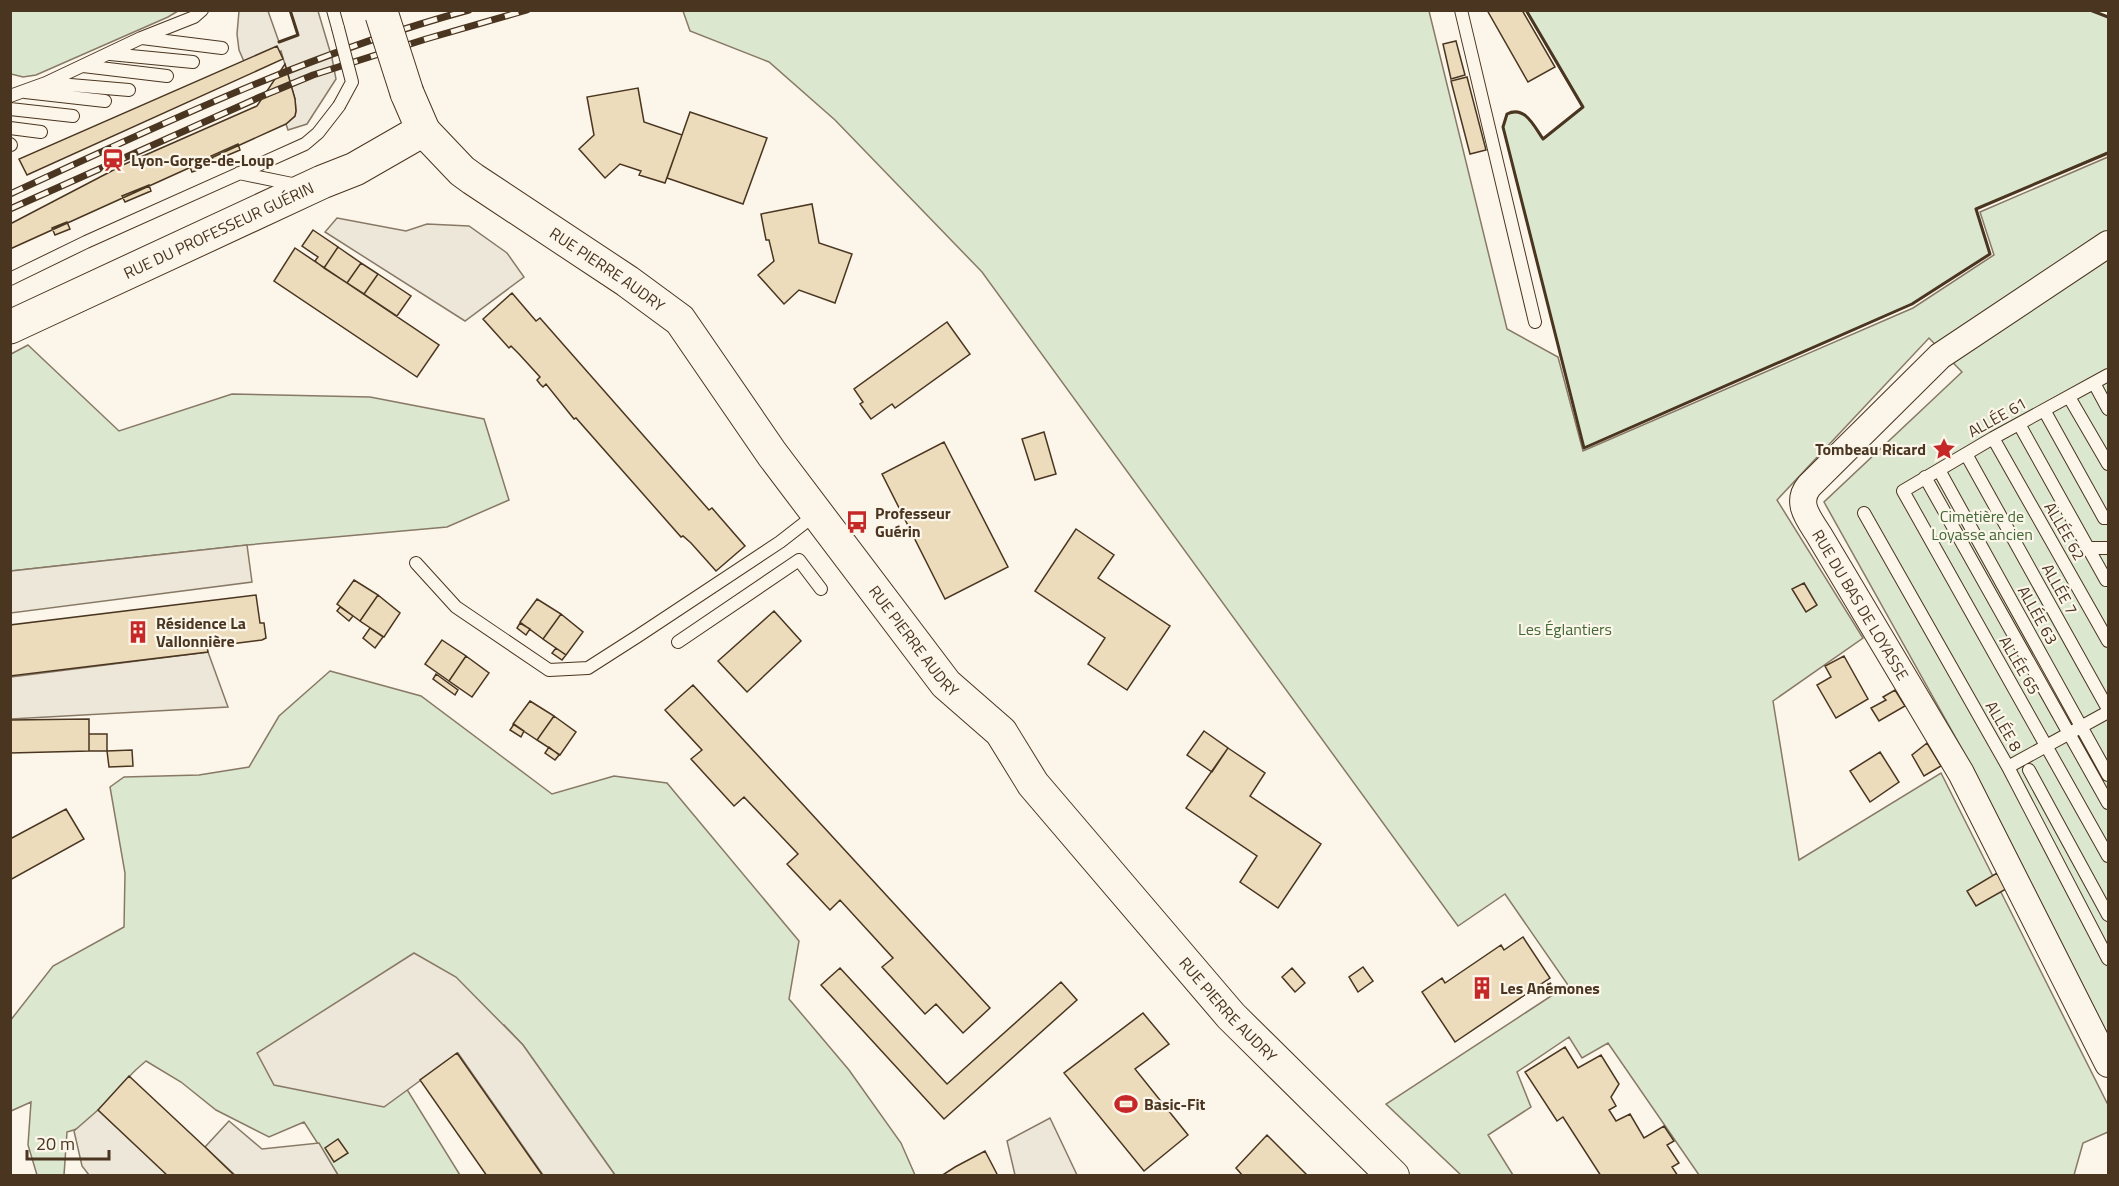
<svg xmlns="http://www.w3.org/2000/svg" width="2119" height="1186" font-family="'Titillium Web',sans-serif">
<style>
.green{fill:#dce7d0;stroke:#887966;stroke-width:1.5}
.parking{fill:#ede7d9;stroke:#887966;stroke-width:1.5}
.building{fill:#ecdcbc;stroke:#4a3520;stroke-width:1.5}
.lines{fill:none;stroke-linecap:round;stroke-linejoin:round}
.service-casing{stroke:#4a3520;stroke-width:14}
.minor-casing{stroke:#4a3520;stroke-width:28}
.tertiary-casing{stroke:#4a3520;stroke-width:34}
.secondary-casing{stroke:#4a3520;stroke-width:35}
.service{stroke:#fbf6e9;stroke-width:12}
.minor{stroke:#fbf6e9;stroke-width:26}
.tertiary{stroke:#fbf6e9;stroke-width:32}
.secondary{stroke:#fbf6e9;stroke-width:33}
.rail-casing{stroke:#4a3520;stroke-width:7}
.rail{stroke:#fbf6e9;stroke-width:4.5;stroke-dasharray:14;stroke-linecap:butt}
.service-bridge-casing{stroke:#4a3520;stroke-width:14;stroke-linecap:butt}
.secondary-bridge-casing{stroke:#4a3520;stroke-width:35;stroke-linecap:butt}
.service-bridge{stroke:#fbf6e9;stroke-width:12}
.secondary-bridge{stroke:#fbf6e9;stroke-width:33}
.wall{stroke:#4a3520;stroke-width:3}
.labels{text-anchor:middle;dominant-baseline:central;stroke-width:4.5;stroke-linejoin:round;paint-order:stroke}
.poi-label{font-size:16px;font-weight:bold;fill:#4a3520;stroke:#fbf6e9;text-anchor:start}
.street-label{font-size:16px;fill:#4a3520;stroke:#fbf6e9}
.park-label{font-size:16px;fill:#436837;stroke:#fbf6e9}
</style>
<rect width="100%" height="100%" fill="#fbf6e9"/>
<path class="green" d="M11,10H178V11L168,17L36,75L23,77L11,74Z
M2090,10L2108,17V152L1976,209L1990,254L1912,304L1584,448L1503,127L1507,114C1526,105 1534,127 1543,139L1582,107L1526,11Z
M683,11H1429L1507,329L1558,357L1583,451L1913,308L1994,255L1980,212L2108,157V1035L1976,774L1824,502L1962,372L1929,338L1777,500L1863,638L1773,701L1799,860L1941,773L2108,1105V1132L2083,1143L2074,1175H1699L1608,1043L1582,1058L1569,1037L1517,1072L1531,1107L1488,1135L1513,1175H1461L1386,1104L1568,985L1505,894L1458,926L982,272L835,120L769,62L690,31Z
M28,345L119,431L232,394L370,397L484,419L509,500L447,527L247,545L11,571V354Z
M330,671L421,696L552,794L614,776L667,783L799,941L789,999L849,1070L901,1143L915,1175H615L523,1045L504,1025L406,1088L460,1175H338L304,1122L269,1137L216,1110L181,1082L146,1061C140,1066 134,1071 129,1077C110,1095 95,1126 67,1132L64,1175H37L28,1145L31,1102L11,1111L10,1021L53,966L124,927L125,873L110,787L124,777L199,775L249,767L279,716Z"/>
<path class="parking" d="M239,11H268L279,42L298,35L290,11H318L332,58L336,79L307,124L288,130L286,124L295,116L296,111L295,99L281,51L246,66L239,50L237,34Z
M337,218L406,231L427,224L469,226L507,253L524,277L465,321L325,232Z
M247,545L252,582L11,613V571Z
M208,652L228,707L11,719V677Z
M414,953L456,977L523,1045L615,1175H543L458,1053L384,1107L274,1085L257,1053Z
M98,1110L168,1175H89L82,1166L74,1131Z
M1050,1118L1077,1175H1015L1007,1141Z
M229,1121L262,1149L319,1143L338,1175H235L205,1147Z"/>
<path class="building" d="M1487,10H1522L1555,67L1528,82Z
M1456,41L1465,75L1451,79L1443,44Z
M277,46L283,59L27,175L19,159Z
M285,64L295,99L296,111L295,116L286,124L10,249V224L125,164L257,106Z
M1467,77L1486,150L1470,154L1451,81Z
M638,88L644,122L682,135L665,183L639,175L641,171L620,164L605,178L579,149L594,135L587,97Z
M690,112L767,138L743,204L667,178Z
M238,144L240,150L214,161L211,156Z
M199,157L203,168L192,172L188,162Z
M149,185L151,191L125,202L122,196Z
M812,204L819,243L852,254L835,303L799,290L784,304L758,275L774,261L769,240H766L761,214Z
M67,222L70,229L55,235L52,228Z
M313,230L338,247L324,268L315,261L318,257L302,246Z
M338,247L361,263L347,283L324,268Z
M295,248L439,345L417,377L274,281Z
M361,263L378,274L364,294L347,283Z
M378,274L411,296L397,316L364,294Z
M512,293L536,321L540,318L709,510L712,508L745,546L716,571L691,543L683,536L681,537L576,418L574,419L546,384L543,387L540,384L537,380L540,377L519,354L511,346L509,348L483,319Z
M947,322L970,354L895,408L892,404L871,419L860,404L863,402L854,389Z
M1044,432L1056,474L1035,480L1022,439Z
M944,442L1008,567L945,599L882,474Z
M1076,529L1114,555L1098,578L1170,626L1127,690L1088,664L1105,638L1035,591Z
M354,580L378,595L360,621L337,604Z
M1804,583L1817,605L1806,612L1792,589Z
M256,595L260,623H264L266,638L262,640L207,647L208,652L10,676V625Z
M378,595L400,613L384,637L360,621Z
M537,599L561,614L543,639L520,622Z
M340,607L353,616L349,621L337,611Z
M774,611L801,641L747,692L718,661Z
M561,614L583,632L566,655L543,639Z
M520,623L530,629L526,635L517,628Z
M370,628L383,637L375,648L363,638Z
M442,640L466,656L449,681L425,664Z
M556,648L566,655L562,660L552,653Z
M466,656L489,673L472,697L449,681Z
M1844,656L1868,699L1836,718L1817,685L1831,677L1825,666Z
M436,674L458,690L455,695L433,679Z
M693,685L990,1008L963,1033L936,1004L925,1014L882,967L893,958L840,900L830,910L787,864L798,854L744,797L734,806L691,759L702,750L665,710Z
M1895,690L1905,706L1879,721L1871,708L1886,700L1883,697Z
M530,701L554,716L537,740L513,724Z
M554,716L576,732L560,755L537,740Z
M89,719V751L10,753V720Z
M514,724L524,731L521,737L510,730Z
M1204,731L1228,748L1212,772L1187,755Z
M89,734H107V751H89Z
M1927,743L1941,766L1924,776L1912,755Z
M549,747L559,755L555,760L545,753Z
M1228,748L1265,773L1250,796L1321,844L1278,908L1240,882L1257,856L1186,808Z
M132,750L133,766L109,767L107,751Z
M1880,752L1899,782L1870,802L1850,771Z
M66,809L84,839L10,880V839Z
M1997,873L2006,889L1976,906L1967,891Z
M1523,937L1550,978L1455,1042L1422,992L1442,978L1445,983L1501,945L1504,950Z
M1363,967L1373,981L1358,992L1349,977Z
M840,968L947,1084L1061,982L1077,1000L944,1119L821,985Z
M1292,968L1305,983L1295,992L1282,977Z
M1143,1013L1169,1044L1135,1069L1188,1135L1144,1171L1064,1073Z
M1565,1047L1578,1068L1601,1055L1619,1084L1611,1097L1616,1106L1609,1110L1616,1121L1630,1114L1644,1138L1664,1126L1674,1141L1667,1145L1679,1163L1672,1167L1678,1176H1601L1563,1117L1557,1121L1525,1072Z
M457,1053L543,1176H487L420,1080Z
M129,1076L205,1147L235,1176H168L98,1110Z
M1267,1135L1308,1176H1243L1236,1168Z
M338,1139L348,1153L334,1162L325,1148Z
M985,1151L998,1176H941L955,1167Z"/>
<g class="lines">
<g class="service-casing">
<path id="service" d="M333,10L338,28
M1461,10L1535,322
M142,38L222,48
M110,54L193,62
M83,66L167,76
M47,83L129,90
M25,92L105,101
M10,96L46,83L141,38L194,17L202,10
M10,109L73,116
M10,128L41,132
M10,144L11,145
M239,173L297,185
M10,279L86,242L305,144L318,133L339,106
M2108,375L1993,438L1903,491L2108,856
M2094,383L2108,409
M2069,397L2108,464
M2044,410L2104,518H2108
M2019,424L2106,580H2108
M1993,438L2108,641
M1966,454L2108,709
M1939,470L2108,775
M1925,477L2108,803
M1864,513L2008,767L2108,959
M2088,548H2108
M416,563L456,607L549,670L588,668L638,636L780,542L816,514
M678,642L799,560L821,589
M2008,767L2108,712
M2029,770L2108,915"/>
</g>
<g class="minor-casing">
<g id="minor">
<path id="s1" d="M2108,244L1940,356L1809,486C1795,503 1809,519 1819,535L1961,773L2108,1064"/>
</g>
</g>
<g class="tertiary-casing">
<g id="tertiary">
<path id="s2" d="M423,130L462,171L473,179L627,281L680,320L772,454L946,684L1001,732L1033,784L1231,1016L1393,1176"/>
</g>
</g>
<g class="secondary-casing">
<g id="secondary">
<path id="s3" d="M10,327L322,182L355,169L423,130L407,93"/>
</g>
</g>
<use href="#service" class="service"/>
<use href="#minor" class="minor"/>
<use href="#tertiary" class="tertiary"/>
<use href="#secondary" class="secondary"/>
<g class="rail-casing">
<path id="rail" d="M10,194C160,125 309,53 469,10
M10,209L260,97L313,75L426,39L527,10"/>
</g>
<use href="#rail" class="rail"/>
<g class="service-bridge-casing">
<path id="service-bridge" d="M338,28L352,82L339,106"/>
</g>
<g class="secondary-bridge-casing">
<path id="secondary-bridge" d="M382,15L407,93"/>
</g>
<use href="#service-bridge" class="service-bridge"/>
<use href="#secondary-bridge" class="secondary-bridge"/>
<path class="wall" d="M1526,10L1583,107L1543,139C1534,126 1525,105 1507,114L1503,127L1584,448L1912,304L1990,254L1976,209L2108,153
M2090,10L2108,17
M279,42L298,35L290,10"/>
</g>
<defs>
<g id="station-bare" transform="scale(1.8)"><path d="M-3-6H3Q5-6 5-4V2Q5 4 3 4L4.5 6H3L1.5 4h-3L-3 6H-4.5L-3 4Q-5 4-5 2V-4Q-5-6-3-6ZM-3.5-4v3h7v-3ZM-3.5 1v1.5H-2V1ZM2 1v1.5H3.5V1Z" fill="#c62828" stroke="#fbf6e9" stroke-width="2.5" paint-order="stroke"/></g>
<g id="sight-bare" transform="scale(1.8)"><path d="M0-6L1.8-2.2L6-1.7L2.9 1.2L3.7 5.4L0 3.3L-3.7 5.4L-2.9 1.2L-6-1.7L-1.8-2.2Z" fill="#c62828" stroke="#fbf6e9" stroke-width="2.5" paint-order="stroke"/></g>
<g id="bus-bare" transform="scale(1.8)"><path d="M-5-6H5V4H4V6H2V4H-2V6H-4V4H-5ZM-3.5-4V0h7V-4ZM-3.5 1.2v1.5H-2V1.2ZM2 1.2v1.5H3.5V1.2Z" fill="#c62828" stroke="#fbf6e9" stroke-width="2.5" paint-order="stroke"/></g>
<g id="building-bare" transform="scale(1.8)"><path d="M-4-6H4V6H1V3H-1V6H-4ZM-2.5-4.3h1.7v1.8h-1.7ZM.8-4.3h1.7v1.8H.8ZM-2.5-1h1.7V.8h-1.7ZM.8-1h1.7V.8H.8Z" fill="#c62828" stroke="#fbf6e9" stroke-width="2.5" paint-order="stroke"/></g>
<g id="stadium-bare" transform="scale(1.8)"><path d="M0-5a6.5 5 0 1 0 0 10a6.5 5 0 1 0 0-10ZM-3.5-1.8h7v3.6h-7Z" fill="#c62828" stroke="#fbf6e9" stroke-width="2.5" paint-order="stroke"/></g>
</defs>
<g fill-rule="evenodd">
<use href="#station-bare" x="113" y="160"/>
<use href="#sight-bare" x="1944" y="449"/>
<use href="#bus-bare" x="857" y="522"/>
<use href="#building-bare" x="138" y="632"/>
<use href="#building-bare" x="1482" y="988"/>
<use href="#stadium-bare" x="1126" y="1104"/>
</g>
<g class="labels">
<g class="poi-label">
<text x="131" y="160">Lyon-Gorge-de-Loup</text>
<text x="1926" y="449" text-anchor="end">Tombeau Ricard</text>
<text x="875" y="513">Professeur<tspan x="875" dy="18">Guérin</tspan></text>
<text x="156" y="623">Résidence La<tspan x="156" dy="18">Vallonnière</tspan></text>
<text x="1500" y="988">Les Anémones</text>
<text x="1144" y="1104">Basic-Fit</text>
</g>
<g class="street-label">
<text stroke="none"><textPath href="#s3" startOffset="230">RUE DU PROFESSEUR GUÉRIN</textPath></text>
<text stroke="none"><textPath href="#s2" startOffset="232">RUE PIERRE AUDRY</textPath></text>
<text transform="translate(1997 417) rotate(-29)">ALLÉE 61</text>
<text transform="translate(2065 531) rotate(60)">ALLÉE 62</text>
<text transform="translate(2060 589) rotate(61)">ALLÉE 7</text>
<text stroke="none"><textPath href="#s1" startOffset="522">RUE DU BAS DE LOYASSE</textPath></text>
<text transform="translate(2038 615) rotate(61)">ALLÉE 63</text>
<text stroke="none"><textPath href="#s2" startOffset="718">RUE PIERRE AUDRY</textPath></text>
<text transform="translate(2020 665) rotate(60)">ALLÉE 65</text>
<text transform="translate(2004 726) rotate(60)">ALLÉE 8</text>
<text stroke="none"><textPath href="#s2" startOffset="1204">RUE PIERRE AUDRY</textPath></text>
</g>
<g class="park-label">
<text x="1982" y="516">Cimetière de<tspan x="1982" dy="18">Loyasse ancien</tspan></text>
<text x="1565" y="629">Les Églantiers</text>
</g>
</g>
<rect width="2119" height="1186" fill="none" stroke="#4a3520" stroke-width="24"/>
<path d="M27 1150v9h82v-9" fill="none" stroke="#4a3520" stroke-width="3"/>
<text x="36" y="1150" font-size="18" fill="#4a3520" stroke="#fbf6e9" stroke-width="4.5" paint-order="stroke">20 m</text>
</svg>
